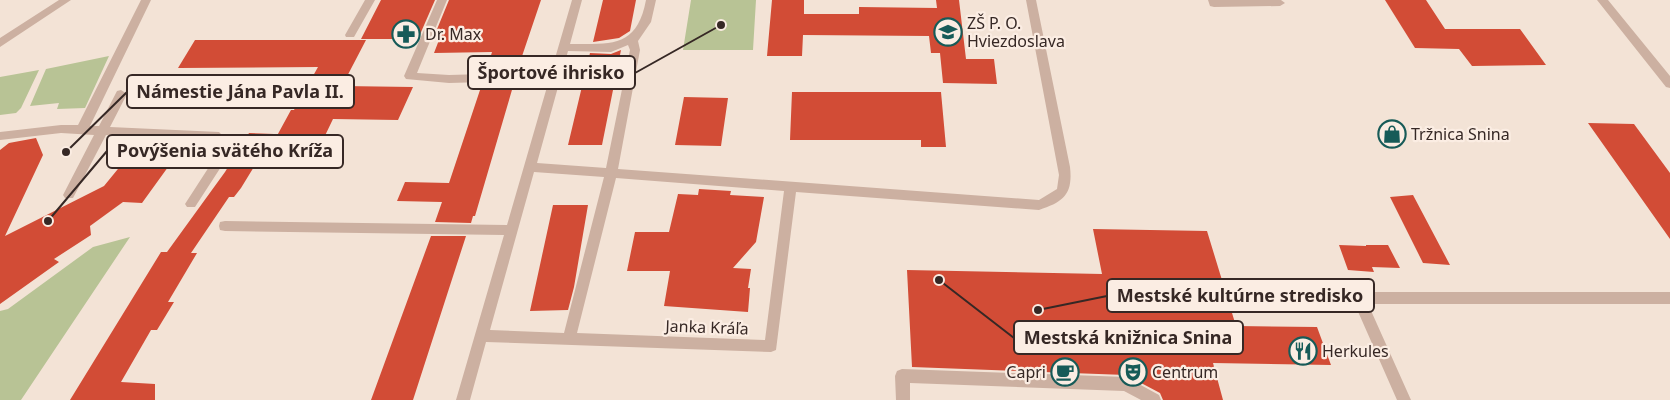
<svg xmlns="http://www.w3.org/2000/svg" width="1670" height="400" font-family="'Noto Sans',sans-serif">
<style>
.green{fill:#b8c395}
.building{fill:#d24c36}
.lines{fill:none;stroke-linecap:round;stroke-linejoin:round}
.minor{fill:#ccb0a1;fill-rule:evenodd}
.labels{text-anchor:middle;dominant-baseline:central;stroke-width:4.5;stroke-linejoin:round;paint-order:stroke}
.poi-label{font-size:16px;fill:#362825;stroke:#fbede3;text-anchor:start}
.street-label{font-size:16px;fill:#362825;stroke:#fbede3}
.leader{fill:none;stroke:#362825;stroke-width:2}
.callout-dot{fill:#362825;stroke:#fbede3;stroke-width:2}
.callout{fill:#fbede3;stroke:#362825;stroke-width:2}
.callout-label{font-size:18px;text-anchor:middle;font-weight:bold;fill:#362825}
</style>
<rect width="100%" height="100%" fill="#f3e3d6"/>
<path class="green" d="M691,0H756L753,50H683Z
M109,56L85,108L57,109L59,103L30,106L46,69Z
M39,70L21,108L16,113L0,115V77Z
M130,237L21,400H0V311L8,309L93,247Z"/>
<path class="building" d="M381,0H435L418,39H361Z
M449,0H541L517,71L486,72L492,52L434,53L439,40L433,39Z
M603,0H636L630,31L619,38L593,42Z
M772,0H804V14H859V7L937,8L936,0H959L966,59H994L997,84L943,83L940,53H931L929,36L803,35L802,56H767Z
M1385,0H1426L1445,29H1520L1546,65L1472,66L1459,49L1415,48Z
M195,40H366L342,86L413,87L398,120L333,119L321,144L273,143L291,110H294L318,67L178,68Z
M621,50L602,145H568L590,53L611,54Z
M514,83L475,216H473L471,223L435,222L442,202L397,201L405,182L449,183L482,84Z
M792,92H941L946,147H921V140H790Z
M684,97L728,98L721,146L675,145Z
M1588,123L1634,124L1670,173V239Z
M249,133L274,134L241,188L234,197H229L191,253H197L168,302H174L157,330H151L121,382L155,384V400H70L161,252H167L225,172Z
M36,138L43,155L5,236L104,186L131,153L176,156L142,203L123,202L90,226L91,235L54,259L59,262L0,304V150L9,143Z
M699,189L731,191L730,195L764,197L756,242L733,268L751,269L748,288H750L748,312L664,306L670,271H627L635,232H669L678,194L698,195Z
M1413,195L1450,265L1423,263L1390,197Z
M553,205H588L574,287L568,310L530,311Z
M1093,229L1207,231L1236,326L1317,327L1331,365L1213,363L1223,400H1163L1160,393L1126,375L912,367L907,270L1102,274Z
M431,236H466L413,400H371Z
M1339,245L1366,246V245H1388L1400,268L1372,267L1374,272L1348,270Z"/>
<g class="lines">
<path class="minor" d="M59,0H71L0,47V38Z
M141,0H151L90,126H99L117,91L121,90L127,94L110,127L219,132L229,142L230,153L195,207H187L185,204L218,153L217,144L212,139L106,135L73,198H65L63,195L94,135L61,133L0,140V132L61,125H78Z
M365,0H375L354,37H346L345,35Z
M437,0H447L417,73L449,75L551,72L572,0H582L570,44C611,44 637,48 646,0H656L651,22L638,41L640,50L618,169L1039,200L1057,189L1059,175L1026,0H1036L1070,167C1073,194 1064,202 1039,210L796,192L776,350L771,352L486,342L470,400H456L504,235L225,231L220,230L219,226L220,222L225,221L507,225L549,80L449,83L406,79L404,76ZM628,45L630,50L606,168L537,163L568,51L611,52ZM534,172L604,177L564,333L490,330ZM616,178L784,191L765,340L577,333Z
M1208,0H1281L1285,3L1280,6L1214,7L1210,6Z
M1597,0H1608L1670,76V88L1666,87Z
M1359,292H1670V304H1368L1411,400H1397L1352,298L1354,294Z
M902,369L1126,377L1159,395L1161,400H1141L1124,391L910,383V400H896L895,376L897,371Z"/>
</g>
<defs>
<g id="school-ring" transform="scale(1.4375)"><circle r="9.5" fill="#fbede3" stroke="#175b58" stroke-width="1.5"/><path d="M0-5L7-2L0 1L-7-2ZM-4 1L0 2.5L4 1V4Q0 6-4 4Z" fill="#175b58"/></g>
<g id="pharmacy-ring" transform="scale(1.4375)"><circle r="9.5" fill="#fbede3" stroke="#175b58" stroke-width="1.5"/><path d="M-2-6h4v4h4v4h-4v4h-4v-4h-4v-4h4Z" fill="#175b58"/></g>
<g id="shop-ring" transform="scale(1.4375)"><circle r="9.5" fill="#fbede3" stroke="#175b58" stroke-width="1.5"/><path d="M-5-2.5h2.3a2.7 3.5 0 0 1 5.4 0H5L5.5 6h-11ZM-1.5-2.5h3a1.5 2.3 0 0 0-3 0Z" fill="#175b58"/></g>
<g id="restaurant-ring" transform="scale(1.4375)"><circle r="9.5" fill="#fbede3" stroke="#175b58" stroke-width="1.5"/><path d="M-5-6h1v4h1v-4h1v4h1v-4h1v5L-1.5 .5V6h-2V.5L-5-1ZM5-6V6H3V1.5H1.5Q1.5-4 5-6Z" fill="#175b58"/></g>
<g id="cafe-ring" transform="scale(1.4375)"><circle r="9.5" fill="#fbede3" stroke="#175b58" stroke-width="1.5"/><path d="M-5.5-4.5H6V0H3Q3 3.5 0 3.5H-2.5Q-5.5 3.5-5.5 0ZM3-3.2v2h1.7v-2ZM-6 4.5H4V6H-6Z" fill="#175b58"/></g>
<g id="theatre-ring" transform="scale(1.4375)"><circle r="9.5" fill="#fbede3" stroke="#175b58" stroke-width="1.5"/><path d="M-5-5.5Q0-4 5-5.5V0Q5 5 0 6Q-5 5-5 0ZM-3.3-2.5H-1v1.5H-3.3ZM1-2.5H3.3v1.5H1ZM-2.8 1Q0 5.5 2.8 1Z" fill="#175b58"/></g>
</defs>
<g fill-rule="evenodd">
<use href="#school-ring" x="948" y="32"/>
<use href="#pharmacy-ring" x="406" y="34"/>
<use href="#shop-ring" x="1392" y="134"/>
<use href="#restaurant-ring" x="1303" y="351"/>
<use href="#cafe-ring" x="1065" y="372"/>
<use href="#theatre-ring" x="1133" y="372"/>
</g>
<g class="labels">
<g class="poi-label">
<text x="967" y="23">ZŠ P. O.<tspan x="967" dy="18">Hviezdoslava</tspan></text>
<text x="425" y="34">Dr. Max</text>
<text x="1411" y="134">Tržnica Snina</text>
<text x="1322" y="351">Herkules</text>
<text x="1046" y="372" text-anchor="end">Capri</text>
<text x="1152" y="372">Centrum</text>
</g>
<g class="street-label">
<text transform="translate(707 327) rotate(2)">Janka Kráľa</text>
</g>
</g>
<path class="leader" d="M721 25L635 73M66 152L127 92M48 221L107 151M1038 310L1107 296M939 280L1014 338"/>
<g class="callout-dot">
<circle cx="721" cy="25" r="5"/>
<circle cx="66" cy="152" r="5"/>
<circle cx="48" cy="221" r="5"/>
<circle cx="1038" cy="310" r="5"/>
<circle cx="939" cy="280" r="5"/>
</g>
<g class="callout">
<rect x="468" y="56" width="167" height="33" rx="5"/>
<rect x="127" y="75" width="227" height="33" rx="5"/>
<rect x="107" y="135" width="236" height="33" rx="5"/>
<rect x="1107" y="279" width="267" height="33" rx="5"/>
<rect x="1014" y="321" width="229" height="33" rx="5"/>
</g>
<g class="callout-label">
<text x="551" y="79">Športové ihrisko</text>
<text x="240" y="98">Námestie Jána Pavla II.</text>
<text x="225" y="157">Povýšenia svätého Kríža</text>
<text x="1240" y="302">Mestské kultúrne stredisko</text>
<text x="1128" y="344">Mestská knižnica Snina</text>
</g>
</svg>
